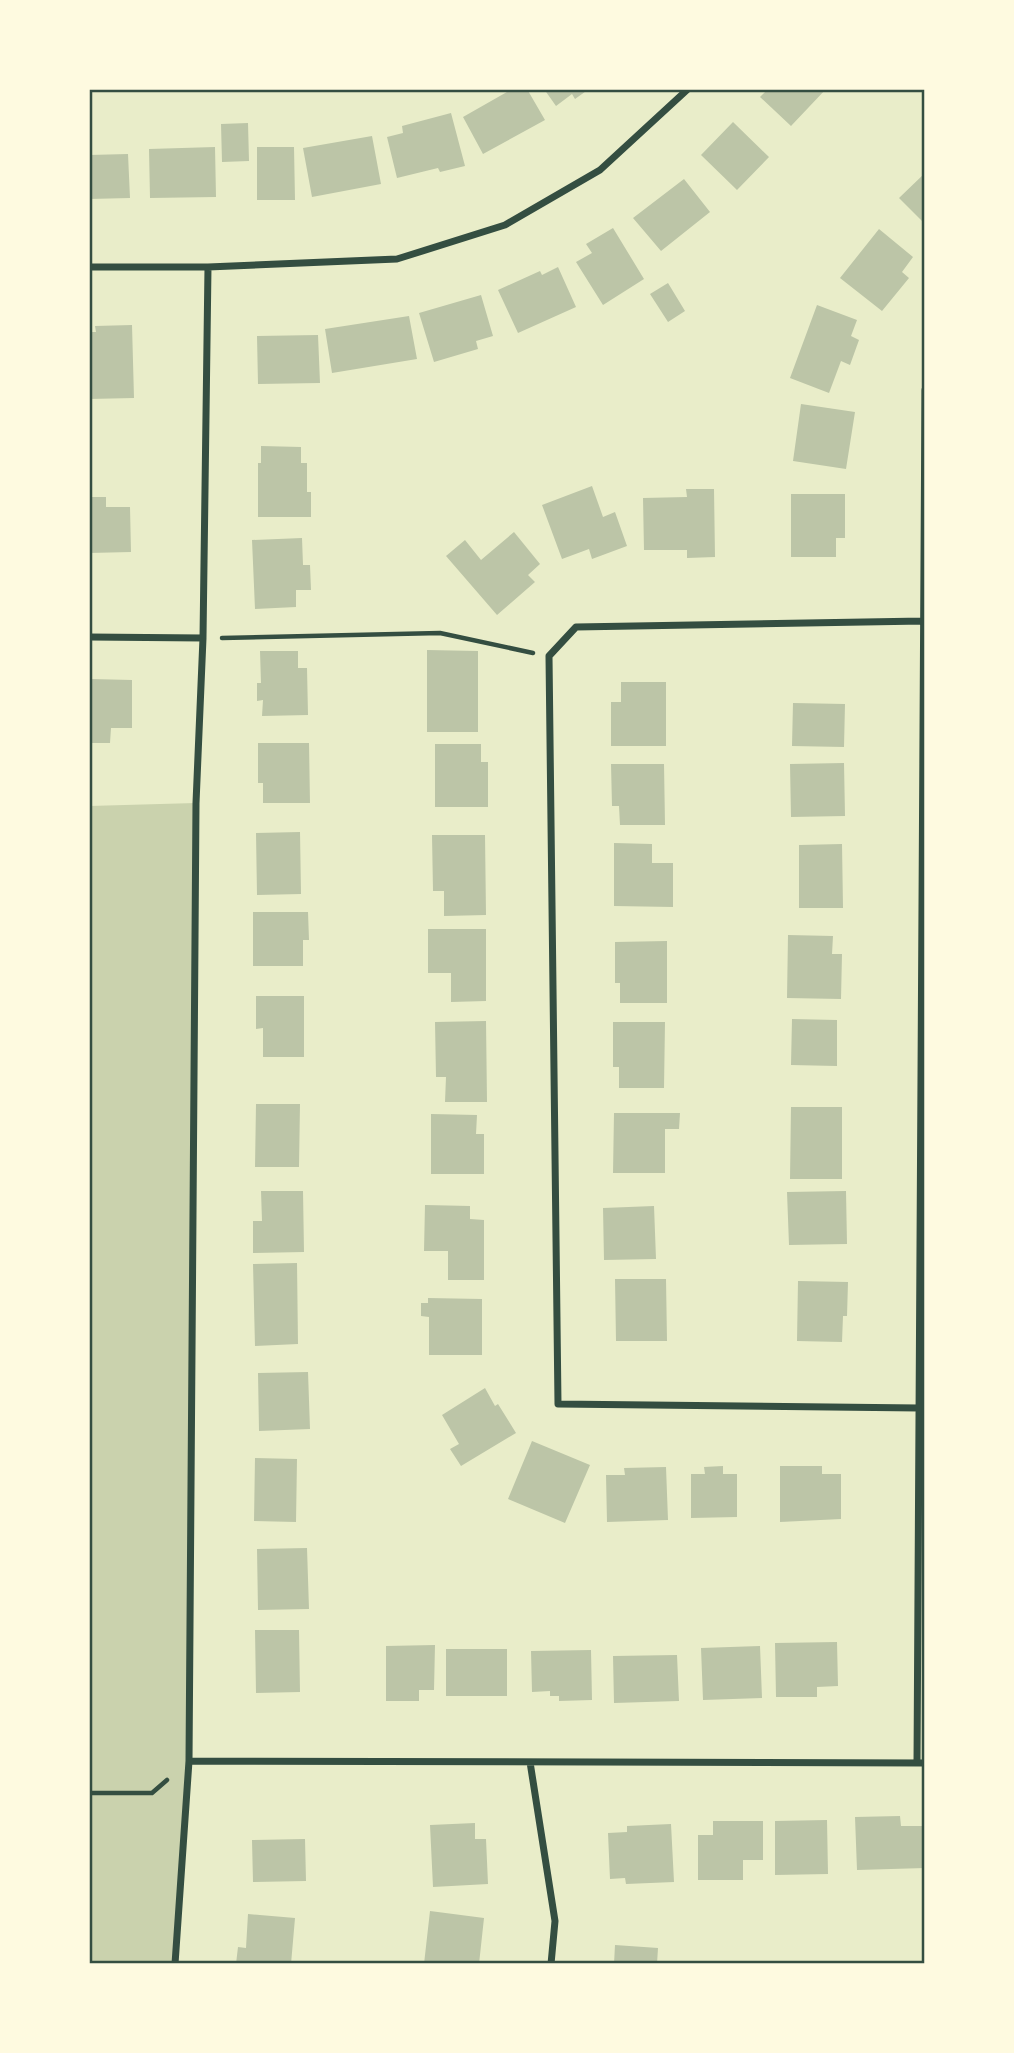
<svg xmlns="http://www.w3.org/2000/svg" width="1014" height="2053" font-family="Karla,sans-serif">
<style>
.green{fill:#cad2ad}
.building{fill:#bcc5a7}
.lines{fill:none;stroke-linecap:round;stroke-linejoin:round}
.path{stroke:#344e41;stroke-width:4.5}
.minor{stroke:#344e41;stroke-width:7}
.neatline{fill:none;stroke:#344e41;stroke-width:2.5}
</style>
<rect width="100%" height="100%" fill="#e9edc9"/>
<path class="green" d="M196,803L189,1761L175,1964H89V806Z"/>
<path class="building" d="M512,89H527L545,120L483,154L463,117Z
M544,89H589L575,99L572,94L556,106Z
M768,89H826L791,126L760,97Z
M451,113L465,166L440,172L438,168L397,178L387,137L403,133L402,126Z
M733,122L769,157L737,190L701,155Z
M248,123L249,161L222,162L221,124Z
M372,136L381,184L312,197L303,148Z
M215,147L216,197L150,198L149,149Z
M257,147H294L295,200H257Z
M128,154L130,198L89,199V155Z
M925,173V224L899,198Z
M684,179L710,212L661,251L633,218Z
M613,228L644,279L603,305L576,262L592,253L586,244Z
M879,229L913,257L902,272L909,278L882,311L840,278Z
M558,267L576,307L518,333L498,290L540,271L542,275Z
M668,283L685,311L668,322L650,294Z
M481,295L493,336L476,341L478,349L434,362L419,313Z
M817,305L857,320L851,336L859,340L850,365L841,361L829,393L790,378Z
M409,316L417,359L332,373L325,329Z
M132,325L134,398L89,399V332H96L95,326Z
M318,335L320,383L258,384L257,336Z
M801,404L855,412L846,469L793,461Z
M261,446L301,447V463H307V492H311V517H258V463H261Z
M592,486L603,517L615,512L627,546L592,559L589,549L562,559L542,505Z
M686,489H714L715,557L687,558V550H644L643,498L687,497Z
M791,494H845V538H836V557H791Z
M89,497H106V507H130L131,552L89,553Z
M514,532L540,564L528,575L535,582L497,615L446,556L465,540L481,560Z
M302,538L303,565H310L311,590H296V607L255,609L252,540Z
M427,650L478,651V732H427Z
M260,651H298V668H307L308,715L262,716L263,700L257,701V683H261Z
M91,679L132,680V728H111L110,743H89V685Z
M621,682H666V746H611V702H621Z
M793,703L845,704L844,747L792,746Z
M258,743H309L310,803H263V783H258Z
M435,744H481V762H488V807H435Z
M844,763L845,816L791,817L790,764Z
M611,764H664L665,825H620L619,806H612Z
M300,832L301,894L257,895L256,833Z
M432,835H485L486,915L444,916V891H433Z
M614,843L652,844V863H673V907L614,906Z
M842,844L843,908H799V845Z
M253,912H308L309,940H303V966H253Z
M428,929H486V1001L451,1002V973H428Z
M788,935L833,936L832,954H842L841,999L787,998Z
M667,941V1003H620V983H615V942Z
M256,996H304V1057H263V1028L256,1029Z
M792,1019L837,1020V1066L791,1065Z
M486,1021L487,1102H445L446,1077H436L435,1022Z
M613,1022H665L664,1088H619V1067H613Z
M256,1104H300L299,1167H255Z
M791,1107H842V1179H790Z
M614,1113H680L679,1129H665V1173H613Z
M431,1114L477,1115L476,1134H484V1174H431Z
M261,1191H303L304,1252L253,1253V1221H262Z
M846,1191L847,1244L789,1245L787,1192Z
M425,1205L470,1206V1219L484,1220V1280H448V1251H424Z
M654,1206L656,1259L604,1260L603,1208Z
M297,1263L298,1344L255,1346L253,1264Z
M615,1279H666L667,1341H616Z
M798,1281L848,1282L847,1316H843L842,1342L797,1341Z
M428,1298L482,1299V1355H429V1317L421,1316V1303H428Z
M308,1372L310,1429L259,1431L258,1373Z
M485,1388L495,1406L498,1404L516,1433L461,1466L450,1449L459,1444L442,1415Z
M532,1441L590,1465L565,1523L508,1499Z
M255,1458L297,1459L296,1522L254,1521Z
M723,1466V1474H737V1517L691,1518V1474H705L704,1467Z
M780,1466H822V1474H841V1519L780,1522Z
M666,1467L668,1520L607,1522L606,1475H625L624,1468Z
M307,1548L309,1609L258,1610L257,1549Z
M255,1630H299L300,1692L256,1693Z
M837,1642L838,1686L817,1687V1697H776L775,1643Z
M435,1645L434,1690H419V1701H386V1646Z
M760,1646L762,1698L703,1700L701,1648Z
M446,1649H507V1696H446Z
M591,1650L592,1700L559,1701V1696H550V1691L532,1692L531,1651Z
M677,1655L679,1701L614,1703L613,1656Z
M900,1816L901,1826H925V1868L857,1870L855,1817Z
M827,1820L828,1874L775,1875V1821Z
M713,1821H763V1860H743V1880H698V1835H713Z
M475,1823V1839H486L488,1884L433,1887L430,1825Z
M671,1824L674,1882L626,1884L625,1878L610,1879L608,1833L627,1832V1826Z
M305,1839L306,1881L253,1882L252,1840Z
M430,1911L484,1918L479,1964H424Z
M248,1914L295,1918L291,1964H236L238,1947L246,1948Z
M615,1945L658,1948L657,1964H614Z"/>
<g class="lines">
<path class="path" d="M222,638L440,633L533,653
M89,1793H152L167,1780"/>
<path class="minor" d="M89,267H208L397,259L505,225L600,170L688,89
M89,637L203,638
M919,1408L558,1404L549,656L576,627L923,621
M189,1761L925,1763
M530,1762L555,1921L551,1964
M917,1763L925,390
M175,1964L189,1761L196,803L203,638L208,267"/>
</g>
<rect width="1014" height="2053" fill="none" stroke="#fefae0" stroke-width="182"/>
<rect x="91" y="91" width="832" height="1871" class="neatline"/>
</svg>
